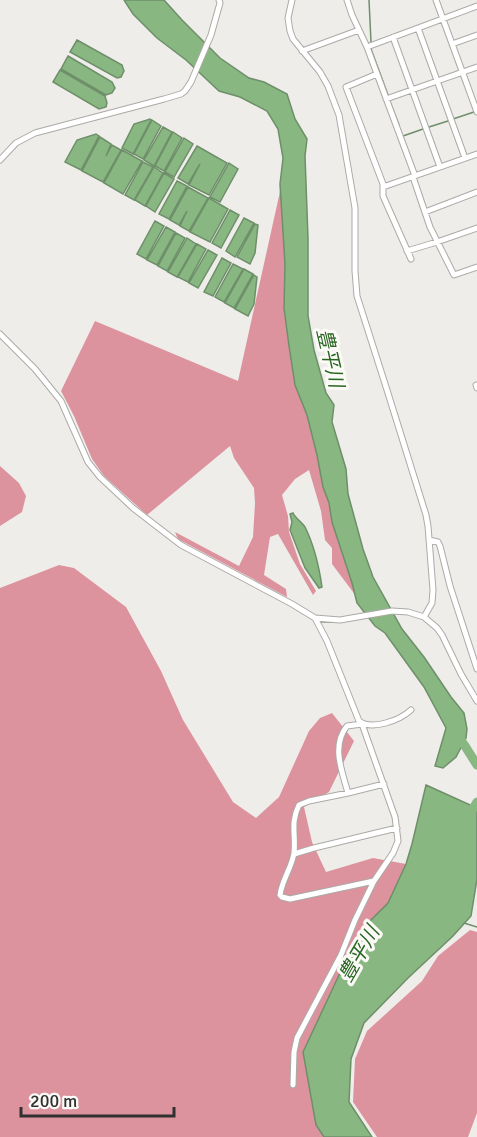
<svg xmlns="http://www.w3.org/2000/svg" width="477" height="1137" font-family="Signika,'Noto Sans JP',sans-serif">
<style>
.forest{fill:#dd939e}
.water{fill:#88b782;stroke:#6e8f69;stroke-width:1.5}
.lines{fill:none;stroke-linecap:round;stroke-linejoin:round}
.stream{stroke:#6e8f69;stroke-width:1.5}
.river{stroke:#88b782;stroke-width:9}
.minor-casing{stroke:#acaaa7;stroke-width:7}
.minor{stroke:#fff;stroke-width:5}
.labels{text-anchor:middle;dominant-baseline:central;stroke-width:6;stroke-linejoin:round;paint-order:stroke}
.water-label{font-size:20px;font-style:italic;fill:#286621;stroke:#fcfaf7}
</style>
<rect width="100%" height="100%" fill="#efedea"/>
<path class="forest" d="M281,187L297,373L365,608L332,564V548L325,540L321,511L309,470L295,479L282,495L288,516L289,532L300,564L316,591L313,595L278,534L270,537L264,575L286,589L287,597L178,539L175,532L239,566L253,537L255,503L254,488L234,458L230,446L147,515L104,476L92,459L74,416L61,391L95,321L238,381Z
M0,466L19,483L26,496L22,512L0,526Z
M59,565L74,568L126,607L161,671L183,720L233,802L256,818L279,797L309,731L320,718L332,713L354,741L329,792L304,807L312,842L326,872L373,858L406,864L388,903L369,922L316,1125L324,1137H0V588Z
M470,930L477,932V1113L468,1137H377L353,1102L355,1059L367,1031L422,981L438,956Z"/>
<path class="water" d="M124,0H164L182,20L220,58L249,78L264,82L287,94L295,119L307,139L305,156L308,238V316L314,350L326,393L334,405L332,422L346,469L348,494L363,549L373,577L402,629L424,657L451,697L464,713L467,729L466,738L456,757L443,768L435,766L446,728L424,687L385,633L375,626L357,603L352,583L332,522L329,503L323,487L317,455L307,415L295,385L289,346L284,308L285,264L280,184L283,158L278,129L267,111L240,97L219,91L186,60L157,38L133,14Z
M77,40L122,65L124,71L121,77L117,78L70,52Z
M68,56L112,82L115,88L112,93L106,95L61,69Z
M60,70L105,96L107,103L106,107L99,109L53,82Z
M150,119L151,120L133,154L122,148L134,124Z
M152,120L161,126L143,159L134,154Z
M163,127L172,132L154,166L144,160Z
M173,132L182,138L164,171L155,166Z
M96,134L99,136L81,170L65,162L77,140Z
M100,137L111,144L106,156L112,145L121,150L103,182L82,171Z
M184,138L193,144L174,177L165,172Z
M197,146L227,163L209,195L189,185L200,164L188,184L178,178Z
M122,150L142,161L123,194L104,183Z
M143,162L153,167L134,200L125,195Z
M229,163L238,169L220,202L210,197Z
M154,167L163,173L145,206L135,200Z
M164,173L174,179L155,212L146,206Z
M177,181L187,186L169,219L159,214Z
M188,187L208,198L189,231L180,226L187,211L179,225L170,220Z
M209,198L228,209L210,242L190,232Z
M230,210L239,215L221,248L212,243Z
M244,218L254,223L235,257L226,251Z
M155,221L164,226L146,259L137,254Z
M255,224L258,225L255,253L250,264L237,257Z
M166,227L175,232L157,265L147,260Z
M176,233L185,238L167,271L158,266Z
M187,238L196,244L177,277L168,272Z
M197,244L206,249L188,282L178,277Z
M208,250L217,255L198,288L189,283Z
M222,258L231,263L213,296L204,292Z
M233,264L243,269L224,302L215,297Z
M244,269L253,274L234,308L225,303Z
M254,275L257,277L254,304L248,316L235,309Z
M293,513C296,519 302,522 305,527C315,547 319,566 322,587L319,588L305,568L290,530L292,522L290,514Z
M426,785L477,808V879L471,916L453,936L408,978L364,1023L351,1059L349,1102L372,1137H324L316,1125L303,1052L340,973L369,922L388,903L406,864L412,844Z"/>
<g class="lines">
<path class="stream" d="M369,0L371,42
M371,49L388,95
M390,102L399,125
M453,119L474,112
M429,127L448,121
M402,135L403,136L423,129
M464,923L477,927"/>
<path class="river" d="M457,735L465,746L477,765
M468,817L477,802"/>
<g class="minor-casing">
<path id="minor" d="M292,0L288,18L290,31L293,39L320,72L328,86L339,115L355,208V271L357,296L387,390L426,515L428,526L433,590L432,603L424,617
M347,0L352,15L367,47L415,176
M436,0L477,112
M418,28L465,158
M393,37L440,167
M452,44L477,35
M367,47L477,6
M302,51L359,30
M377,74L346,87L383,184V196L411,259
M386,99L477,67
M0,160L16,143L35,133L164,99L181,94L185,91L191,82L211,35L220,3L219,0
M413,177L430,227L454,275L477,267
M383,187L477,154
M425,212L477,192
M407,251L437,242L477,228
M0,334L35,369L61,401L88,462L100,477L133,508L181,545L292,604L315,618L340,620L392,611L408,612L424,617L437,628L442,635L461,674L477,701
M476,385L477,388
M429,540L438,542L440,546L450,586L477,669
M315,618L327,641L359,721C372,731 400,720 411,710
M294,854L314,848L397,828
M374,881L290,899L282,897L280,895C282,880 292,867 294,853C296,834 290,823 299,805L309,801L348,793L384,784
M293,1085L294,1052L297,1038L341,955L355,920L374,881L393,853L398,841L395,817L362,724L347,726C331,746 342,771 348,793"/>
</g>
<use href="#minor" class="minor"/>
</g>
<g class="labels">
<g class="water-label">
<text transform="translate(330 358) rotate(77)">豊平川</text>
<text transform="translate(359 954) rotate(-60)">豊平川</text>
</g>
</g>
<path d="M21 1107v9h153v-9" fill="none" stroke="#313130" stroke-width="3"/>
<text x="30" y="1107" font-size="18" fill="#313130" stroke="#fcfaf7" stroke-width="4.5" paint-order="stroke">200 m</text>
</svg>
